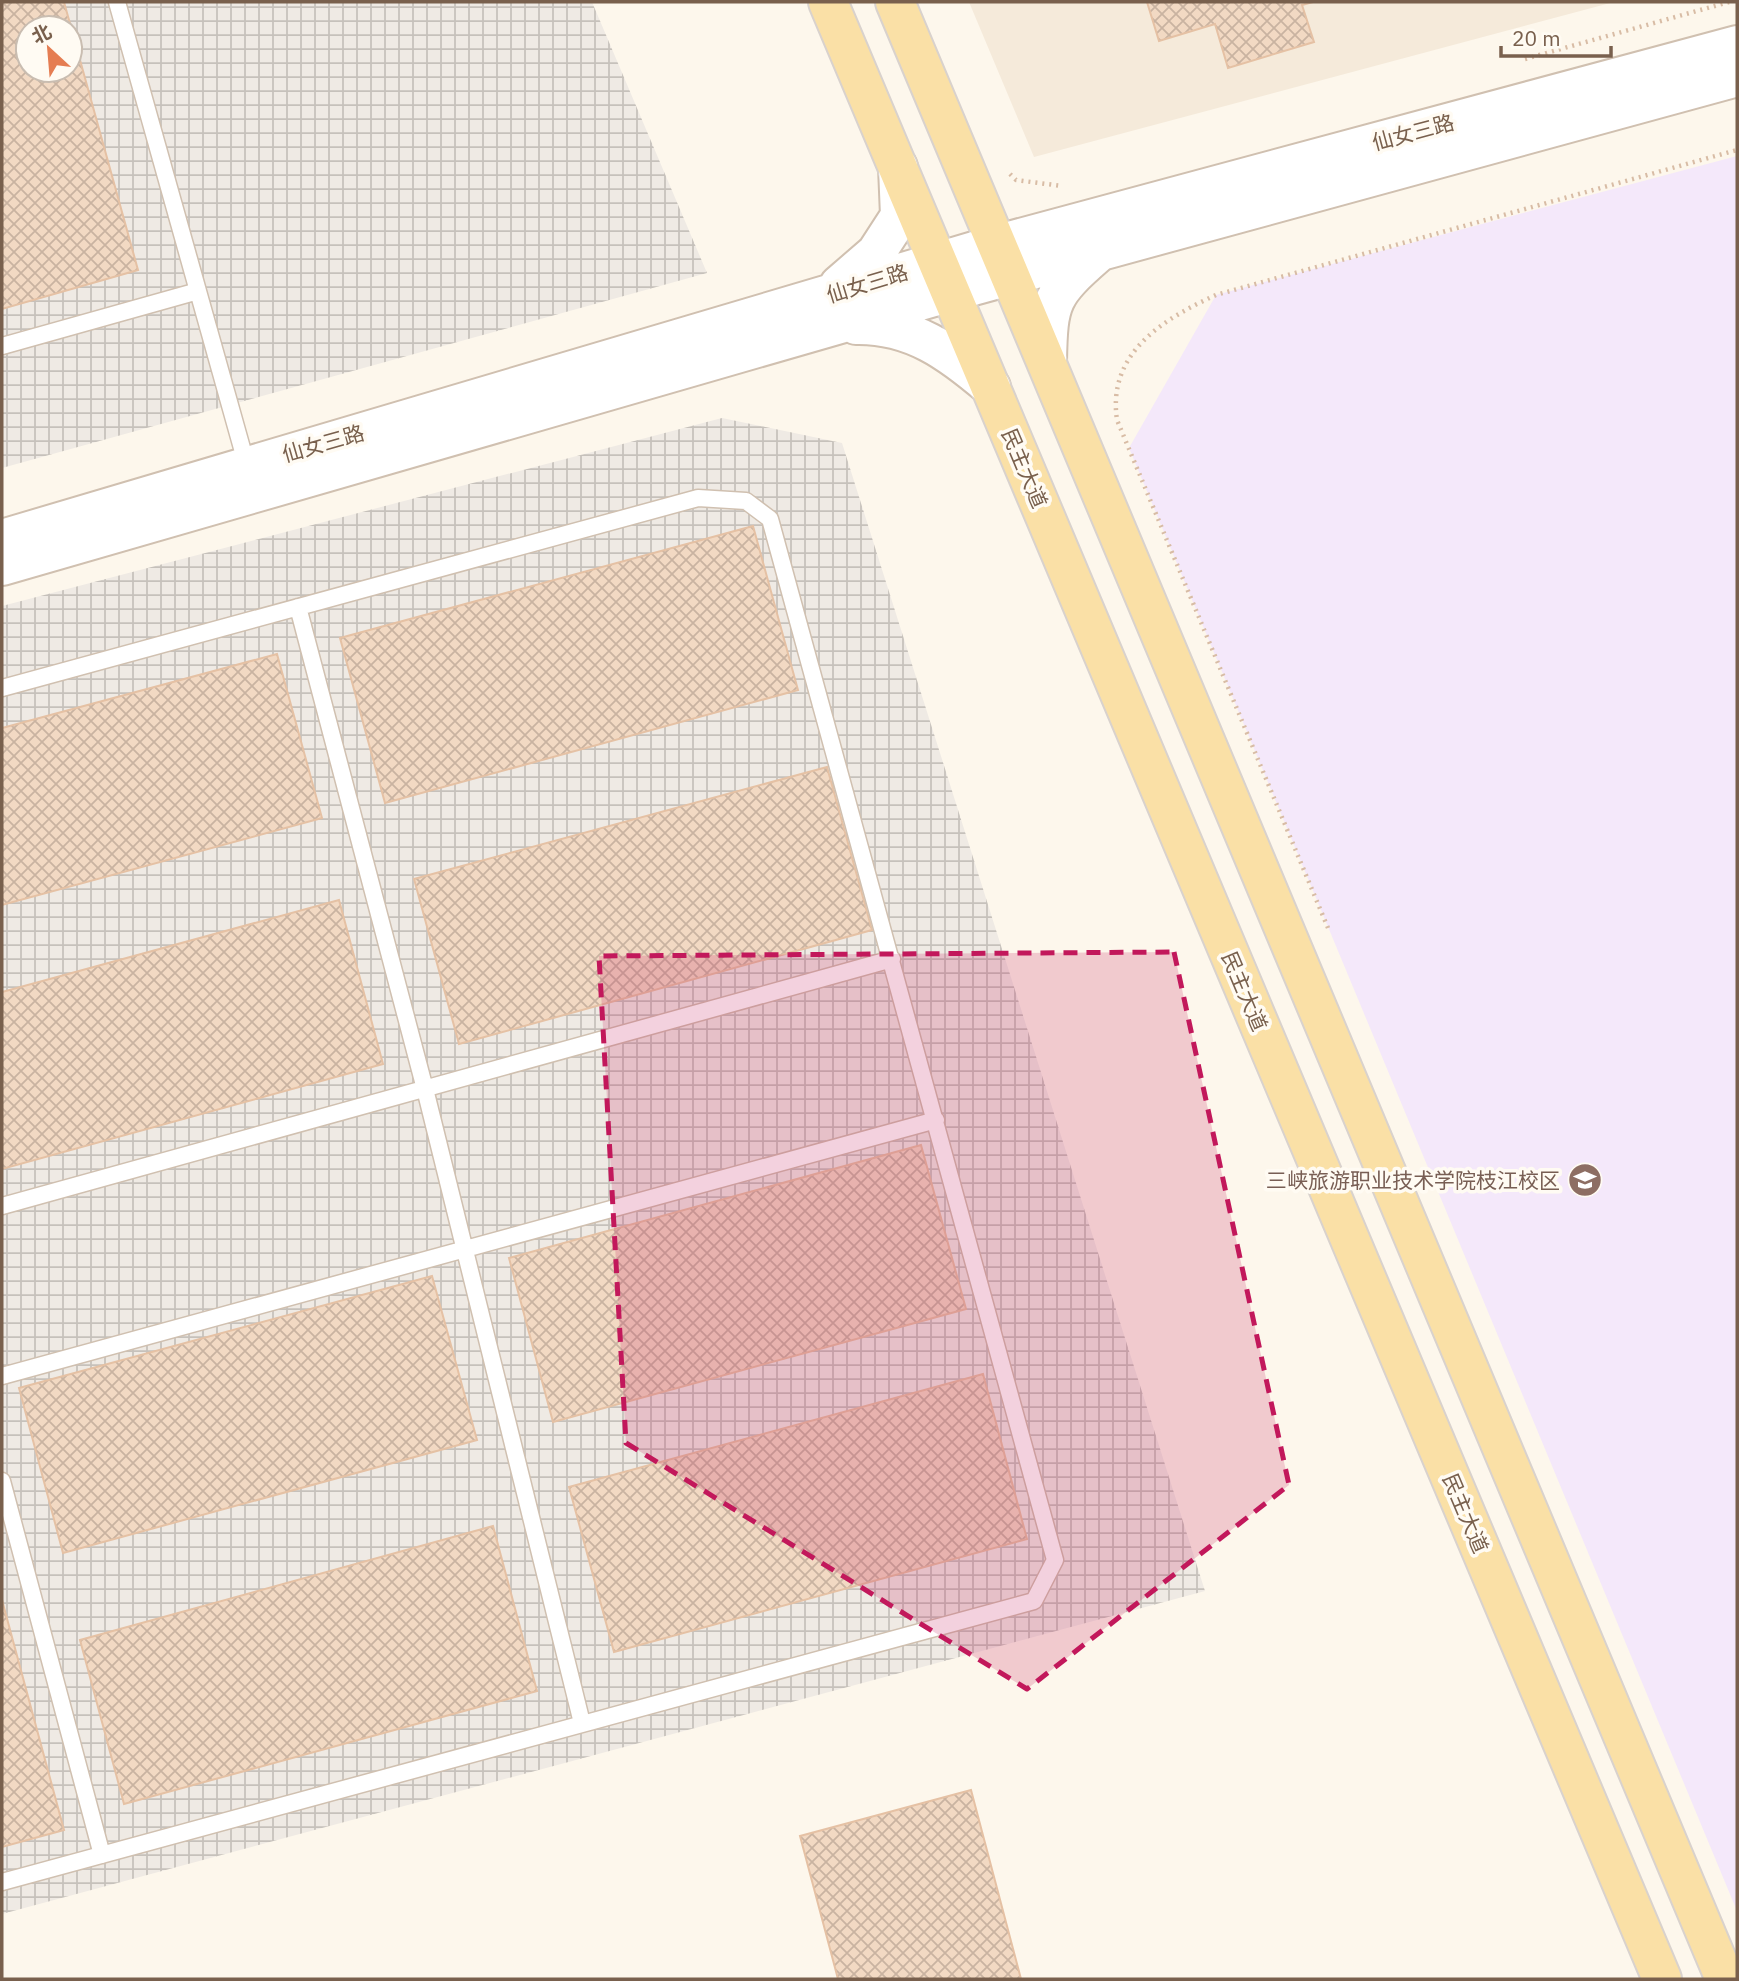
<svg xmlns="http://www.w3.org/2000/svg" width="1739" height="1981" font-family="'IBM Plex Sans','Noto Sans SC',sans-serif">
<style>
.residential{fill:#f5eada}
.industrial{fill:url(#industrial-grid);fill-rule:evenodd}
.education{fill:#f4e8fa}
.building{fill:url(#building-cross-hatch);stroke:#e5c1a4;stroke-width:2;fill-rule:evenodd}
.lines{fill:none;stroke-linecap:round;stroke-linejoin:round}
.service-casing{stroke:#d0c0b0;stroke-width:19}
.tertiary-casing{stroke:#d0c0b0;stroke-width:42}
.primary-casing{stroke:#d9d2cd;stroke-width:42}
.path{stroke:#d8bca5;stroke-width:4.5;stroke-dasharray:2 5;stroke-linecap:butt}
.service{stroke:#fff;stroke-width:16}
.tertiary{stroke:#fff;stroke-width:38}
.primary{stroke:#fae0a6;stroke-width:38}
.marked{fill:#c2185b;fill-opacity:0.2;stroke:#c2185b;stroke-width:5;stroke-dasharray:14 9;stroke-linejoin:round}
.labels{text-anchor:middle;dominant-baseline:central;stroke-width:7;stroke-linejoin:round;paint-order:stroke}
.street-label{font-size:21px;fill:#79604d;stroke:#fffbf3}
.education-label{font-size:21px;fill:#785e54;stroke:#fffbf3;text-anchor:end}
</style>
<defs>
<pattern id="industrial-grid" width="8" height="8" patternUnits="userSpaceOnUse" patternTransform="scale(1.75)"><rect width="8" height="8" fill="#efeae4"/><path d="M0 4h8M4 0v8" fill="none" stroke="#c6c1bb"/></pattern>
<pattern id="building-cross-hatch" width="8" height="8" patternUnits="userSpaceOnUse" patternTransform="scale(1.75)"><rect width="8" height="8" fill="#f2d9c3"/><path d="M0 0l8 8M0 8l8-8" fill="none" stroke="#c9b3a1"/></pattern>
</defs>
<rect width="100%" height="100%" fill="#fdf7ec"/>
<path class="residential" d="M969,2H1614L1034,157Z"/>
<path class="industrial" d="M2,2H592L707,273L2,468ZM28,28H70V70H28Z
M722,418L842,443L1205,1591L2,1914V606Z"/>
<path class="education" d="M1737,156V1911L1129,448L1216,295Z"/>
<path class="building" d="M2,2H64L138,270L2,309ZM28,28H70V70H28Z
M1147,2H1313L1302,5L1314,42L1228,68L1215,24L1159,41Z
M753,526L798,690L385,803L340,638Z
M277,654L322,818L2,905V728Z
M827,767L872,930L459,1044L414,879Z
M339,900L383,1064L2,1169V992Z
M921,1145L966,1309L553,1422L509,1258Z
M432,1276L477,1440L63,1553L19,1388Z
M983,1374L1027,1539L614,1652L569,1487Z
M493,1526L537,1691L124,1804L80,1640Z
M2,1600L64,1830L2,1847Z
M971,1790L1021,1979H838L800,1836Z"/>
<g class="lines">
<g class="service-casing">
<path id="service" d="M117,2L247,466
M2,346L198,291
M298,607L425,1089L582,1723
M2,688L698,498L746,501L770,519L1055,1560L1034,1601L2,1882
M2,1206L892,959
M2,1376L936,1120
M2,1481L102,1855"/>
</g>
<g class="tertiary-casing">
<path id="tertiary" d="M839,285L876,253L900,216L898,167
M856,325C912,324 950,352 991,387
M1047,362C1048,301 1051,294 1097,254
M2,539L998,244L1737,45
M2,566L951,292L1737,77"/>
</g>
<g class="primary-casing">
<path id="primary" d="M828,2L1662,1979
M895,2L1725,1979"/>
</g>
<path class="path" d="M1525,59L1729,2
M1010,174L1016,180L1062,186
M1328,928L1117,420C1107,353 1163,319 1216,295L1737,150"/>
<use href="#service" class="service"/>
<use href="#tertiary" class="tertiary"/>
<use href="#primary" class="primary"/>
</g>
<path class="marked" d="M1174,952L1289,1485L1027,1689L626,1443L599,956Z"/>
<defs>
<g id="school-disc" transform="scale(1.75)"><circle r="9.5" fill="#8d6e63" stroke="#fffbf3"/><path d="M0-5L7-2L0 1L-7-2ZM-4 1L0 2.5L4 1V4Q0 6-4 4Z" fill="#fff"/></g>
</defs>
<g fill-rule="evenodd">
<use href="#school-disc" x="1585" y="1180"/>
</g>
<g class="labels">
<g class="street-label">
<text transform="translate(1413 132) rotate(-15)">仙女三路</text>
<text transform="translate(867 283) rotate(-17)">仙女三路</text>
<text transform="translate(323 443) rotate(-16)">仙女三路</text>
<text transform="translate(1025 468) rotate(67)">民主大道</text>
<text transform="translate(1245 991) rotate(67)">民主大道</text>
<text transform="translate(1466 1513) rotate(67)">民主大道</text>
</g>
<g class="education-label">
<text x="1560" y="1180">三峡旅游职业技术学院枝江校区</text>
</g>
</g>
<rect width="1739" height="1981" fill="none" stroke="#79604d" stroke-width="7"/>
<g transform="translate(49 49) rotate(334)"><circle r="33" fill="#fffbf3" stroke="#c9bdb1" stroke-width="2"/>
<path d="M0-5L12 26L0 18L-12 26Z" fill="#e57d52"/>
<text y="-10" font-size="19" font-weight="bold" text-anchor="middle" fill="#79604d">北</text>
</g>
<path d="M1501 46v10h110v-10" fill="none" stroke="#79604d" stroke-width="3.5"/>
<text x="1512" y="46" font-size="21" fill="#79604d" stroke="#fffbf3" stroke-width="5" paint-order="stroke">20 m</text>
</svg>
